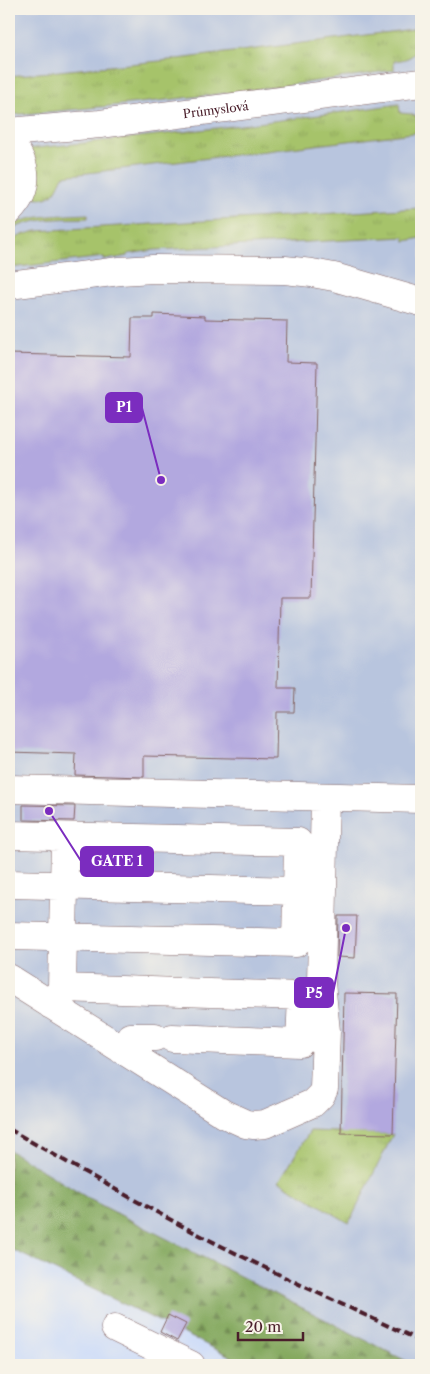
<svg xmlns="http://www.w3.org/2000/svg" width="430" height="1374" font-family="'Libre Caslon Text',serif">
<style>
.built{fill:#ccdbf9}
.industrial{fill:#b8c5de}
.grass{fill:url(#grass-tufts);stroke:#78714b}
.forest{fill:url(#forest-firs);stroke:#676445}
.building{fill:#b2a8df}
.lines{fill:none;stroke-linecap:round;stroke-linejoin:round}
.minor-casing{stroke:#856565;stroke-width:29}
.major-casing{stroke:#856565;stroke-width:29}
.minor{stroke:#fff;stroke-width:28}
.major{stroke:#fff;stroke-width:28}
.rail{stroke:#4a1f2b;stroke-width:4;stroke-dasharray:8 4;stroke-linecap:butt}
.labels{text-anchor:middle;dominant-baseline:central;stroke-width:4.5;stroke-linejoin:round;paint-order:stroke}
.street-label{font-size:12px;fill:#4a1f2b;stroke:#f7f3e8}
.leader{fill:none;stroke:#7b2cbf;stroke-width:2}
.callout-dot{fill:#7b2cbf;stroke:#f7f3e8;stroke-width:2}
.callout{fill:#7b2cbf;stroke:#7b2cbf;stroke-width:2}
.callout-label{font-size:14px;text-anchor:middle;font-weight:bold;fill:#fff}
</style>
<defs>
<pattern id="grass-tufts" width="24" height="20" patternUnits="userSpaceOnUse" patternTransform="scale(1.25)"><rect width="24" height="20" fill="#a6c36b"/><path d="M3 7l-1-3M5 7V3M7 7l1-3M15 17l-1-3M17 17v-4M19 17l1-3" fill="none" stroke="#90a75d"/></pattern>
<pattern id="forest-firs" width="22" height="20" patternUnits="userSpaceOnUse" patternTransform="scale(1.25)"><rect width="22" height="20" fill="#84a95f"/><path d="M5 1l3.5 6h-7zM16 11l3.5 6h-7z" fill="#6e894f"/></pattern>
</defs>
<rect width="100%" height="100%" fill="#f7f3e8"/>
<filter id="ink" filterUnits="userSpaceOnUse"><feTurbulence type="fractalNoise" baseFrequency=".02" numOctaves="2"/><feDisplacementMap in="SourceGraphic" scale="10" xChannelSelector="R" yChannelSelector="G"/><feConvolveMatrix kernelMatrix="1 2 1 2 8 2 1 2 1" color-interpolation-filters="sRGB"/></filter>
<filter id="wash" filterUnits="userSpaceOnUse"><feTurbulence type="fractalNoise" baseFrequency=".0096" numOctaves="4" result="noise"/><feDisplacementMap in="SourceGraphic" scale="20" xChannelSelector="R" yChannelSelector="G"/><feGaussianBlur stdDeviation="1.12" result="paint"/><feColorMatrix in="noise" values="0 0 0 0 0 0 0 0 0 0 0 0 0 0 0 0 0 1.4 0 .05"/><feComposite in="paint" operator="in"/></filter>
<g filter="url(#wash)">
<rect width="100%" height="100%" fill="#f3e8d2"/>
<path class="built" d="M9,1248L164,1324L248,1365H9Z"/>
<path class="industrial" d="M9,9H421V1365H414L91,1200L9,1150Z"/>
<path class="grass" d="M421,28C421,50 416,59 394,61V70C266,89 138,105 9,115V76L170,60Z
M399,104L400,113L411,114L420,119L421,132L63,176C56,190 53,202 34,197L27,149C152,136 276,122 399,104Z
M421,208V238L405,241L404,237L154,250L128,254V256L105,260L104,257L9,268V242L22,235L36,231Z
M88,214V218C62,219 32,217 9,231V226C33,214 61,216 88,214Z
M310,1131L393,1134L349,1223L279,1181Z"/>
<path class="forest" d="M9,1150L91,1200L414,1365H248L9,1248Z"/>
<g id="blocks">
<path class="building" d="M154,314L205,316V319L287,321L286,362L317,363L311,598H280L278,688H295L294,712H277L276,759L144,756V777L75,775L76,754L9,752V354L131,357L132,318H154Z
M23,805L75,806L74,821L23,820Z
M338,916H357L355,958L337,957Z
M344,993L397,994L393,1134L341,1133Z
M168,1315L186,1324L177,1341L160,1332Z"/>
</g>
</g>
<g filter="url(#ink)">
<use href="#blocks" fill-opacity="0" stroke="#856565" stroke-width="1"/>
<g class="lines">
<g class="minor-casing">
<path id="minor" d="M9,143C29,164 30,190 9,211
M9,285L120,271L153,269L285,270L312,273L334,277L421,302
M9,789L421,799
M9,835L298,842L296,943L9,936
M9,884L297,891
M9,978L224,1114L246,1124L254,1125L265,1124L313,1103L321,1095L324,1089L326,1031L321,983L325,797
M62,988L65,837
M51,1005L62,988L302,996L300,1043L172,1038
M122,1050L130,1037H155
M115,1328L191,1365"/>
</g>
<g class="major-casing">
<g id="major">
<path id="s1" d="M9,132L100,124L421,83"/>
</g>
</g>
<use href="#minor" class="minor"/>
<use href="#major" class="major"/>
<path class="rail" d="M9,1129C68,1163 128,1197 188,1229C265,1269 343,1305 421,1341"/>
</g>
</g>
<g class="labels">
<g class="street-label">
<text stroke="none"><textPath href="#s1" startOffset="208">Průmyslová</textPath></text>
</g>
</g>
<path class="leader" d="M161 480L142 408M49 811L81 861M346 928L333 993"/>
<g class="callout-dot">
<circle cx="161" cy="480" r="5"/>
<circle cx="49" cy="811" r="5"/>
<circle cx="346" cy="928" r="5"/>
</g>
<g class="callout">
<rect x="106" y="393" width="36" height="29" rx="5"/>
<rect x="81" y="847" width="72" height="29" rx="5"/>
<rect x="295" y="978" width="38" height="29" rx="5"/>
</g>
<g class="callout-label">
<text x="124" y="412">P1</text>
<text x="117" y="866">GATE 1</text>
<text x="314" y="998">P5</text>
</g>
<rect width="430" height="1374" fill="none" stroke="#f7f3e8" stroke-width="30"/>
<path d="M238 1332v8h65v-8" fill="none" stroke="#4a1f2b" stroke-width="2.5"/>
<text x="245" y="1332" font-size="15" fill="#4a1f2b" stroke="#f7f3e8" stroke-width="4" paint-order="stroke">20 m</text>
</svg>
